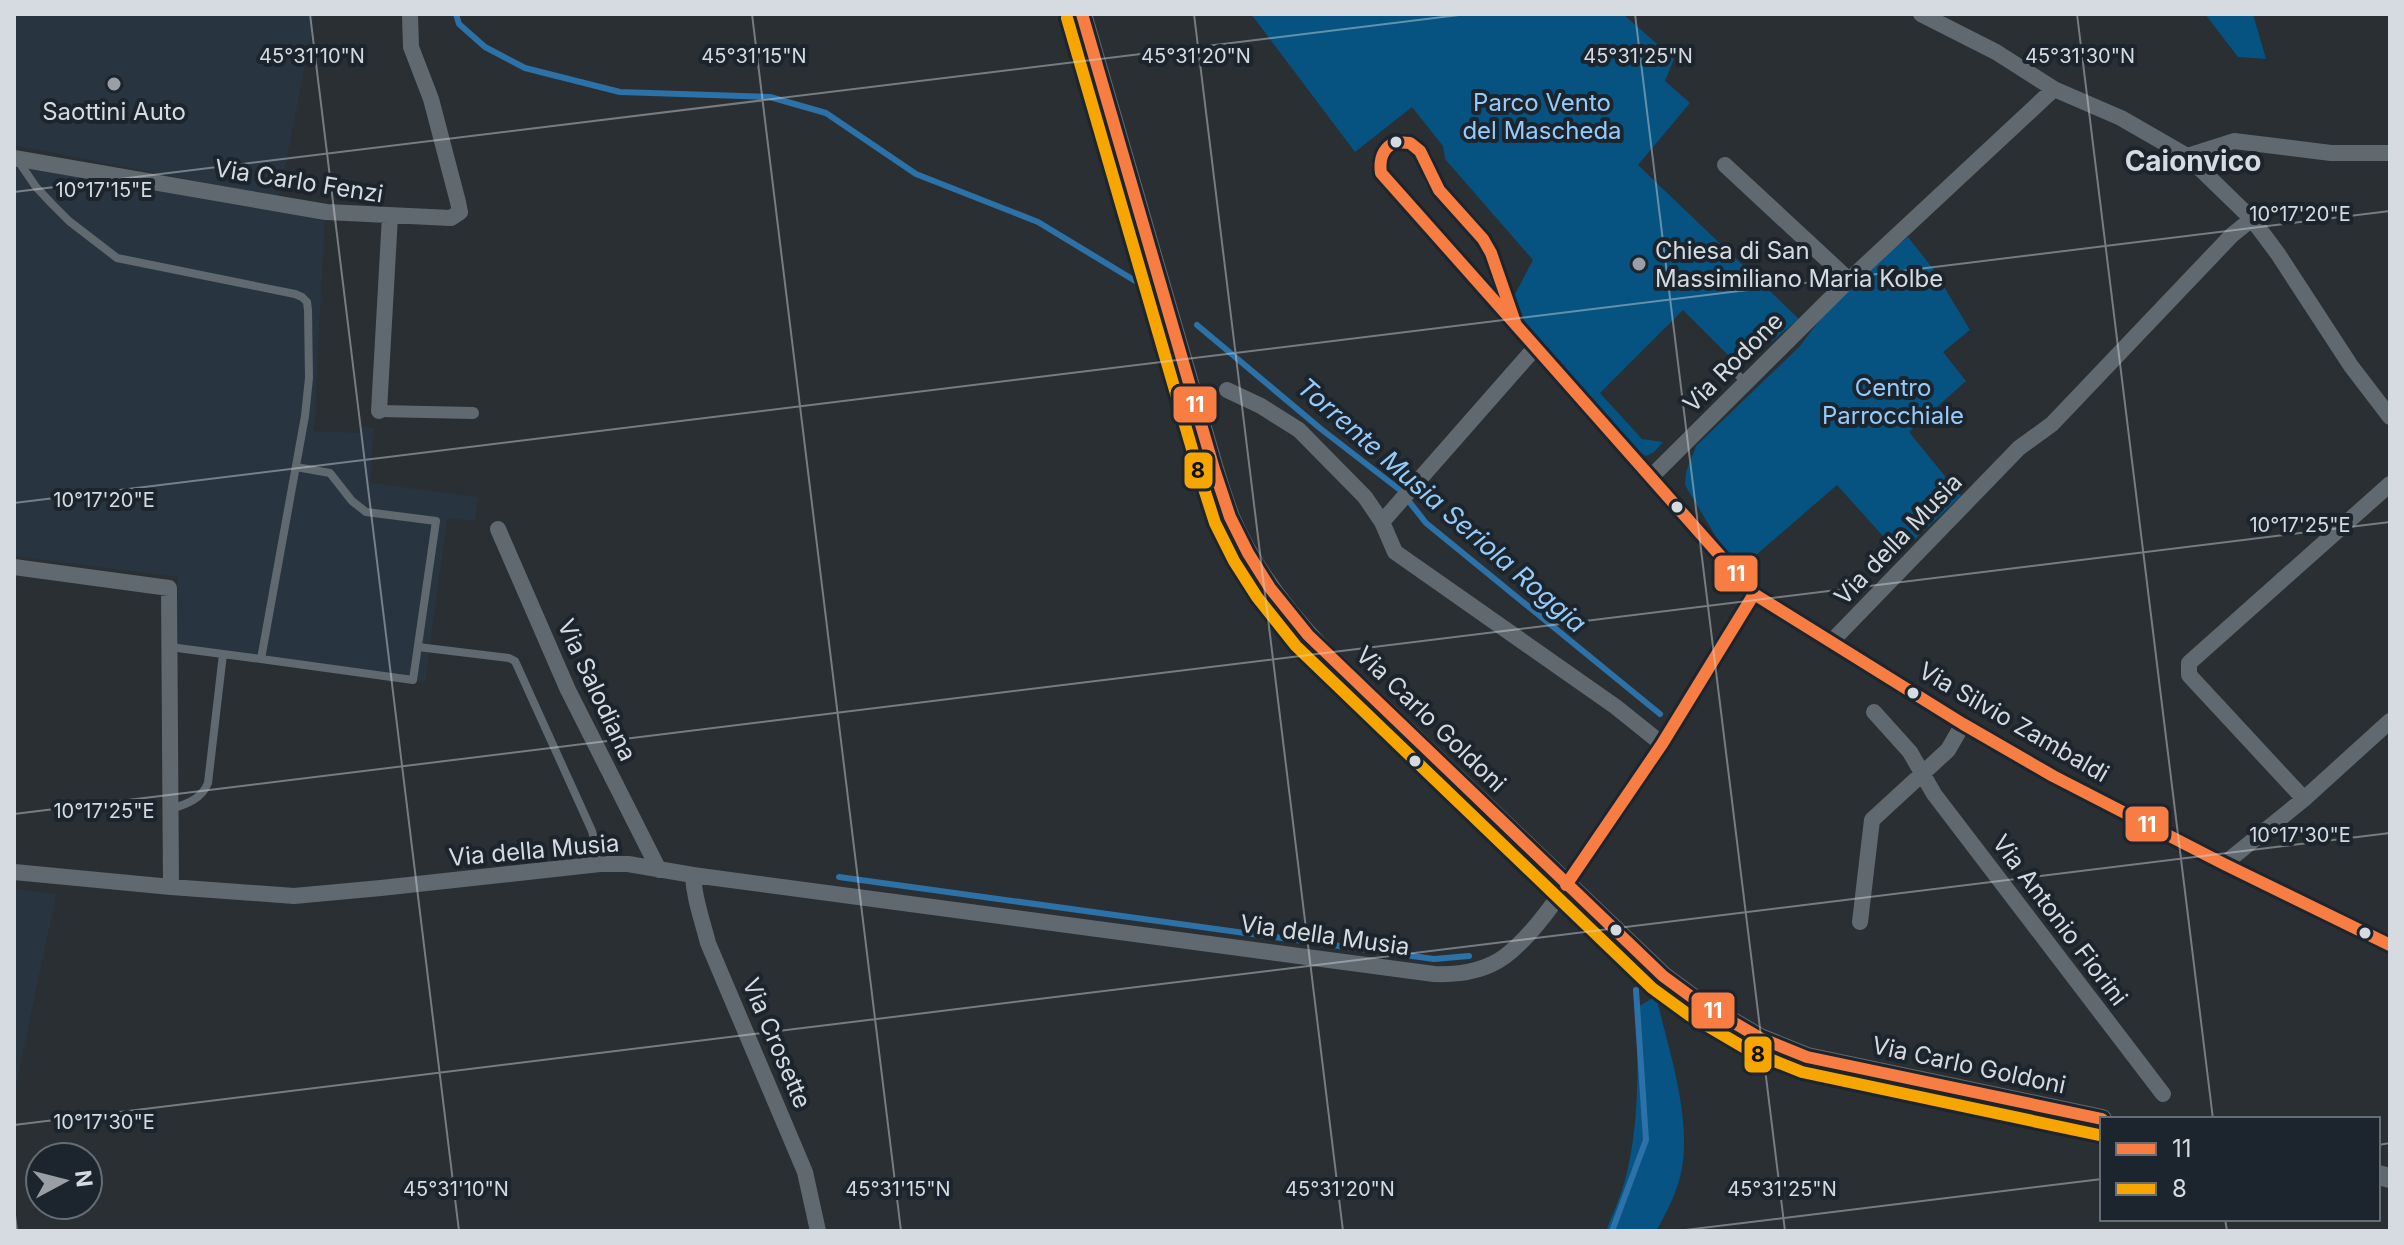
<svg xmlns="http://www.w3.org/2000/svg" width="2404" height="1245" font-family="Inter,sans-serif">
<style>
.built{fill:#283541}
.green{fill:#065281}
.forest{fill:#065384}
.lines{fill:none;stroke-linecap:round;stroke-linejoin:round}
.stream{stroke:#2c71a7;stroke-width:6}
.service{stroke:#606970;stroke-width:8}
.pedestrian{stroke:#606970;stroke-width:12}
.minor{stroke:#606970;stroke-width:16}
.tertiary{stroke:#606970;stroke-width:20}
.bus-1-casing{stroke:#1c252d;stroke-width:18}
.bus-2-casing{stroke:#1c252d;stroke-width:18}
.bus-1{stroke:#f77d43;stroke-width:12}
.bus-2{stroke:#f7a600;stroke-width:12}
.ticks{fill:none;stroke:#d5dbe1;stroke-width:2;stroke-opacity:0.45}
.poi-dot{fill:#999fa4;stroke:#1c252d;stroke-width:3}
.bus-dot{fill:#d5dbe1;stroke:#1c252d;stroke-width:3}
.labels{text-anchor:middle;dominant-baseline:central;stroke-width:8;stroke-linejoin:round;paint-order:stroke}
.park-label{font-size:24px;fill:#95cbfb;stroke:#1c252d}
.poi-label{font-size:24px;fill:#d5dbe1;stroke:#1c252d}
.street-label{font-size:24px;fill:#d5dbe1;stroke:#1c252d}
.water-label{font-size:26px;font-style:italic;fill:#95cbfb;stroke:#1c252d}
.quarter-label{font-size:28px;font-weight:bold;fill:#d5dbe1;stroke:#1c252d}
.ticks-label{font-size:20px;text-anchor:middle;fill:#d5dbe1;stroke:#1c252d;stroke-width:8;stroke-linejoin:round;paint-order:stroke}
.line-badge{stroke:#1c252d;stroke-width:3}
.badge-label{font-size:22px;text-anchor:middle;font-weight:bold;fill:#fff}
.pale-badge-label{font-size:22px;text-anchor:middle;font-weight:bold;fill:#111}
</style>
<rect width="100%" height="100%" fill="#2a2f33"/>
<path class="built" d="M14,14H315L279,197L14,145Z
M14,159L325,212L314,431L362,433V427L374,428L370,483L478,497L475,521L447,518L425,682L178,653V577L14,556Z
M14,889L56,894L14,1095Z"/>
<path class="green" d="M1251,14H1623L1674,59L1665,81L1690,103L1638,165L1799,319L1740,367L1683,310L1600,393L1642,439L1663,442L1654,452L1646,456L1631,448L1517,314L1513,298L1533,260L1445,159L1443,146L1412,107L1355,152Z
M2205,14H2253L2266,59L2238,57Z
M1908,237L1934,270L1970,330L1943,352L1966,381L1909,432L1961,496L1899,554L1837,485L1742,567L1722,547L1685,485L1686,472L1696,446L1800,346C1828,306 1870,268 1908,237Z"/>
<path class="forest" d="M1656,996C1668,1048 1691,1114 1682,1168C1678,1191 1667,1212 1656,1231H1606C1612,1216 1619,1200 1624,1184C1640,1126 1638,1067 1636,1008Z"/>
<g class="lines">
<path class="stream" d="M456,14L459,24L485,47L525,68L620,92L770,97L826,113L916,174L1038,222L1137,282
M1197,325L1321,429L1400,490L1426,523L1660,714
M839,877L1434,959L1469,956
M1612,1231L1646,1140L1636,990"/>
<path class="service" d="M17,159L36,187L52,204L69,221L117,258L295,294L302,297L307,302L308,310L309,378L305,416L261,659L170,647
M1735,372L1746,383
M418,647L509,658L515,661L592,831L600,864
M261,659L413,680L436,521L366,512L352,501L330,473L296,467
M170,809C185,805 202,799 208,783L223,654"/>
<path class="pedestrian" d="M379,411L473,413"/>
<path class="minor" d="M1921,14L1996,52L2054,89L2121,118L2187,156L2252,219L2278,254L2351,366L2390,417
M2187,156L2234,141L2331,153H2390
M14,158L326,212L451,218L460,212L458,202L431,99L411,47L410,14
M1725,165L1849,280
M1516,326C1510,311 1503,295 1499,279C1494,264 1492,252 1483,239C1469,218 1446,203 1434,182C1428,172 1427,156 1417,148C1398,131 1374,150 1381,173L1754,594L1963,724L2053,776L2224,864L2390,945
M1227,390L1261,406L1299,430L1365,497L1382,522L1395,552L1616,707L1662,744
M379,411L390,216
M1650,478L1849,280L2054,89
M1382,522L1535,348
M498,529L568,690L659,870
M14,567L169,588L171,887
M1832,641L2019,448L2052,424L2232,235L2252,219
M1874,712L1910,752L1934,794L2163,1094
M2304,799L2189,675V663L2390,484
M2224,864L2304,799L2390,721
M14,872L171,887L294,896L381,888L600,864H628L693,875L1434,974C1459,975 1483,972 1504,957C1536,934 1569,881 1592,847C1615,813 1639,780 1661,746C1693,696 1723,644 1754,594
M693,875C694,899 702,919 708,943L805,1172L818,1231
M1860,922L1872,820L1948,750L1963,724"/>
<path class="tertiary" d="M1082,14L1214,469C1219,485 1224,501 1230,517C1251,567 1285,611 1322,650L1663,976L1697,1001L1760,1038L1807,1057L2102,1119
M2378,1175L2390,1178"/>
<g class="bus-1-casing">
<path id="bus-1" d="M1082,14L1214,469L1230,517L1248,553L1270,588L1308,635L1663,976L1697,1001L1760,1038L1807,1057L2102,1119
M1395,142L1410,143L1420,151L1439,190L1483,239L1491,253L1516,325L1381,173C1379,159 1382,149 1395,142Z
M1516,325L1754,594L1963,724L2053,776L2224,864L2390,945
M1566,885L1662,744L1754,594"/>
</g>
<g class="bus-2-casing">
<path id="bus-2" d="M1067,18L1199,473L1215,523L1234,561L1257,597L1296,646L1652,988L1689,1015L1752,1052L1802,1072L2099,1135"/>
</g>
<use href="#bus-1" class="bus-1"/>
<use href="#bus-2" class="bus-2"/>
</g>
<path class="ticks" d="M310,14L459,1231M752,14L901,1231M1194,14L1343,1231M1635,14L1785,1231M2077,14L2213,1119M14,192L1467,14M14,503L2390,211M14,814L2390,522M14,1125L2390,833M2378,1145L2390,1143M14,1207L17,1231M2225,1219L2227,1231M1677,1231L2102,1179"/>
<g class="poi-dot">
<circle cx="114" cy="84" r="8"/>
<circle cx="1639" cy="264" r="8"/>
</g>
<g class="bus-dot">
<circle cx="1396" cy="142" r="7"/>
<circle cx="1677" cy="507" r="7"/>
<circle cx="1913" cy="693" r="7"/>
<circle cx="1415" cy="761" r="7"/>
<circle cx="1616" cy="930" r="7"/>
<circle cx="2365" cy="933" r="7"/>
</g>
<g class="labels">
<g class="park-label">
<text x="1542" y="102">Parco Vento<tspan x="1542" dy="28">del Mascheda</tspan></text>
<text x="1893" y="387">Centro<tspan x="1893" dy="28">Parrocchiale</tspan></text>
</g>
<g class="poi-label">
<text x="114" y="111">Saottini Auto</text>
<text x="1655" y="250" text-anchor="start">Chiesa di San<tspan x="1655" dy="28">Massimiliano Maria Kolbe</tspan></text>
</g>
<g class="street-label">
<text transform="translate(299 181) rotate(9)">Via Carlo Fenzi</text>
<text transform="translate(1733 362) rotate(-45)">Via Rodone</text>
<text transform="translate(1898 539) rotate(-46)">Via della Musia</text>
<text transform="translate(597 690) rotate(65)">Via Salodiana</text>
<text transform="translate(1431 719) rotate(44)">Via Carlo Goldoni</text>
<text transform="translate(2014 722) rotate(30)">Via Silvio Zambaldi</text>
<text transform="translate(534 850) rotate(-5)">Via della Musia</text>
<text transform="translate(2060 920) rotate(53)">Via Antonio Fiorini</text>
<text transform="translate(1325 935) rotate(8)">Via della Musia</text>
<text transform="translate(777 1043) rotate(67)">Via Crosette</text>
<text transform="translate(1969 1065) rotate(12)">Via Carlo Goldoni</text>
</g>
<g class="water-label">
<text transform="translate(1442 505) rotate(41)">Torrente Musia Seriola Roggia</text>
</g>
<g class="quarter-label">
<text x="2193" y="161">Caionvico</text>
</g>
</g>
<g class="ticks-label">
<text x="312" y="63">45°31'10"N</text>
<text x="754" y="63">45°31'15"N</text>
<text x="1638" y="63">45°31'25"N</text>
<text x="1196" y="63">45°31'20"N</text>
<text x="2080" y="63">45°31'30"N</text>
<text x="104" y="197">10°17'15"E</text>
<text x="2300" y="221">10°17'20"E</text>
<text x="104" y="507">10°17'20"E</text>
<text x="2300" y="532">10°17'25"E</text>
<text x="104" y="818">10°17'25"E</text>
<text x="2300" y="842">10°17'30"E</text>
<text x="104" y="1129">10°17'30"E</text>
<text x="456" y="1196">45°31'10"N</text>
<text x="898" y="1196">45°31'15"N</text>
<text x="1340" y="1196">45°31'20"N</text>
<text x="1782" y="1196">45°31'25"N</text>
</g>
<g class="line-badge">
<rect x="1172" y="385" width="46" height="39" rx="8" fill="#f77d43"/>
<rect x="1183" y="451" width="31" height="39" rx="8" fill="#f7a600"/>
<rect x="1713" y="554" width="46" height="39" rx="8" fill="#f77d43"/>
<rect x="2124" y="805" width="46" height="38" rx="8" fill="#f77d43"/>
<rect x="1690" y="991" width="46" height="39" rx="8" fill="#f77d43"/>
<rect x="1743" y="1035" width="30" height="39" rx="8" fill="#f7a600"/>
</g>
<g class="badge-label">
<text x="1195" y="412">11</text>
<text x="1736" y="581">11</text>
<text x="2147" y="832">11</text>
<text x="1713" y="1018">11</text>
</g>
<g class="pale-badge-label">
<text x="1198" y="478">8</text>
<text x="1758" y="1062">8</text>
</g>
<rect width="2404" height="1245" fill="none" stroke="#d5dbe1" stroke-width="32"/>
<rect x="2100" y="1117" width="280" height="104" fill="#1c252d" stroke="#666e75" stroke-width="2"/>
<rect x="2116" y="1143" width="40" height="12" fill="#f77d43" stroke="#666e75" stroke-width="2"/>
<text x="2172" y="1157" font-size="24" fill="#d5dbe1">11</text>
<rect x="2116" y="1183" width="40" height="12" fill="#f7a600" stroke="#666e75" stroke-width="2"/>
<text x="2172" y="1197" font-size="24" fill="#d5dbe1">8</text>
<g transform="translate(64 1181) rotate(83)"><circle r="38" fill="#1c252d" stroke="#666e75" stroke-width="2"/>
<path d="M0-6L14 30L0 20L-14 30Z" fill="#999fa4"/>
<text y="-12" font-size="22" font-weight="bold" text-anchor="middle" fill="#d5dbe1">N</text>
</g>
</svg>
